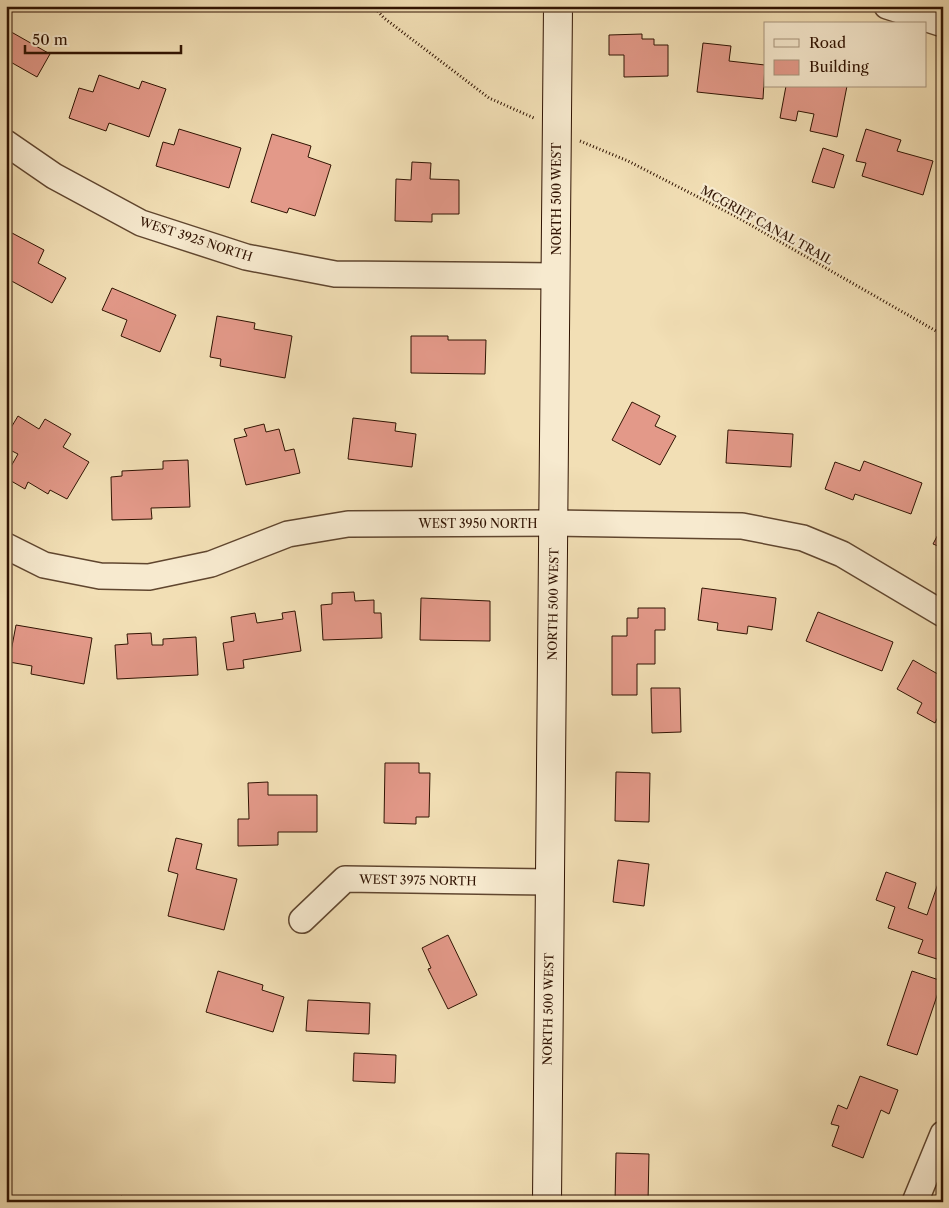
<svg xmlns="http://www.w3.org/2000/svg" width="949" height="1208" font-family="'Libre Caslon Text',serif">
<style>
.building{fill:#e39989;stroke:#301302}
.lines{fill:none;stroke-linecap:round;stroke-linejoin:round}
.street-casing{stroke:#60462f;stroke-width:28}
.secondary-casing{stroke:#301302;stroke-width:30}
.path{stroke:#301302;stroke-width:3;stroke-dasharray:1 2.5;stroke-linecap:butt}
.street{stroke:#f7eacf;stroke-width:25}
.secondary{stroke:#f7eacf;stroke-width:28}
.labels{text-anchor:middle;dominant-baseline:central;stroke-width:4.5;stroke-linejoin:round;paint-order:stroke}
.street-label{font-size:12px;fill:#301302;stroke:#f7eacf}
</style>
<rect width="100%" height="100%" fill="#f2dfb5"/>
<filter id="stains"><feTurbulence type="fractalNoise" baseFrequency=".004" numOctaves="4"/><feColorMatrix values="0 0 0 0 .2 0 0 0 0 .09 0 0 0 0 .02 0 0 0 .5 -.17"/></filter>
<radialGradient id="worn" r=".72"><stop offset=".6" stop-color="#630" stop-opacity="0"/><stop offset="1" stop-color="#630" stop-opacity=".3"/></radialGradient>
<path class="building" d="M6,29L50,54L37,77L7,60L6,62Z
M642,34V39H654V45H668V76L624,77V55H609V35Z
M703,43L731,46L729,61L765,65L763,99L697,92Z
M99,75L139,89L142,81L166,89L149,137L109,123L106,131L69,118L79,88L93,92Z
M786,86H847L837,137L810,131L814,114L798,111L796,121L780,118Z
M179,129L241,148L229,188L156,166L163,142L174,145Z
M866,129L901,140L897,151L933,161L923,195L862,176L866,163L856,161Z
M272,134L311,146L308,157L331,165L315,216L289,208L287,213L251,202Z
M823,148L844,155L834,188L812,182Z
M412,162L431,163L430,179L459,180V214H432V222L395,221L396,179L411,180Z
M12,233L44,250L38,263L66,278L52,303L6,278V244Z
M112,288L176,315L160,352L121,336L127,320L102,310Z
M217,316L255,323L254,329L292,336L285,378L220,366L221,359L210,357Z
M411,336H448V340H486L485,374L411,373Z
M632,402L660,416L655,426L676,436L660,465L612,440Z
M18,416L39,429L45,419L71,434L63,447L89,462L67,499L50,490L48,494L28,482L25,489L6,478V475L18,454L6,448V436Z
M353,418L396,423L395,431L416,434L412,467L348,459Z
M264,424L266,432L279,429L285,451L294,449L300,473L246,485L234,439L247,436L244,429Z
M728,430L793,434L791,467L726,463Z
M188,460L190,507L151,508L152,519L112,520L111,477L122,476V471L163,469V461Z
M864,461L922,483L911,514L855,494L853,500L825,489L835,462L860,471Z
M943,525V548L933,544Z
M702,588L776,598L772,630L748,626L747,634L717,630L718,623L698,620Z
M354,592L355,601L374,600V613H381L382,638L323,640L321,605L332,604V593Z
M421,598L490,601V641L420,640Z
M638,608H665V630H655V664H637V695H612V636H627V618H638Z
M295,611L301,651L243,660L244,668L227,670L223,643L234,641L231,617L255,613L257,623L283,619L282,613Z
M818,612L893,642L882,671L806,641Z
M16,625L92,638L84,684L31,674L32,666L9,662Z
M151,633L152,645H163V639L196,637L198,675L117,679L115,645L128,644L127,634Z
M913,660L943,677V717L939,715L935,723L917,713L922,703L897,689Z
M651,688H680L681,732L652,733Z
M385,763H419V773H430L429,817H416V824L384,823Z
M616,772L650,773L649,822L615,821Z
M268,782V795H317V832H278V845L238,846V819H249L248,783Z
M176,838L202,844L196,869L237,879L224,930L168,916L178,874L168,871Z
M618,860L649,864L644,906L613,902Z
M886,872L916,883L908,908L927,915L941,875H943V961L918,953L923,940L888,928L895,907L876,900Z
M448,935L477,995L448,1009L428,969L431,968L422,948Z
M218,971L263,985L262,990L284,997L273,1032L206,1012Z
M912,971L942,981L917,1055L887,1045Z
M308,1000L370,1003L369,1034L306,1031Z
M354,1053L396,1055L395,1083L353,1081Z
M860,1076L898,1090L889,1114L881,1110L863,1158L832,1146L839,1126L831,1124L838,1105L847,1109Z
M616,1153L649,1154L648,1202H615Z
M121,1196L137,1202H119Z"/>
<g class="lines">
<g class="street-casing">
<path id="street" d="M887,6L943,24
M6,143L54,176L141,223L246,257L335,274L555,276
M6,546L44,565L100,576L149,577L211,564L288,534L348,524L553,523L742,526L803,538L842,554L943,614
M302,920L345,879L550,882
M915,1202L943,1134"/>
</g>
<g class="secondary-casing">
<path id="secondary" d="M547,1202L558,6"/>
</g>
<path class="path" d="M373,6L384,18L489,98L534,118
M580,141L628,161L735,216L943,335"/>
<use href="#street" class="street"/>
<use href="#secondary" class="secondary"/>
</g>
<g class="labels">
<g class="street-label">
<text transform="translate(556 199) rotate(-90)">NORTH 500 WEST</text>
<text transform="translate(767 225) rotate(29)">MCGRIFF CANAL TRAIL</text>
<text transform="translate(196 239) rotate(18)">WEST 3925 NORTH</text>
<text x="478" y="523">WEST 3950 NORTH</text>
<text transform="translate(553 604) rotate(-89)">NORTH 500 WEST</text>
<text transform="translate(418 880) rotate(1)">WEST 3975 NORTH</text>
<text transform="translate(548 1009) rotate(-89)">NORTH 500 WEST</text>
</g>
</g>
<rect width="949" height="1208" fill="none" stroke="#f2dfb5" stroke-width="25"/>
<rect x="8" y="8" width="934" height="1193" fill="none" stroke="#301302" stroke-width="2.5"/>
<rect x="12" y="12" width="924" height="1183" fill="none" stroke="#301302"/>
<rect x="764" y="22" width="162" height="65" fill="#f7eacf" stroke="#a7947d"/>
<rect x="774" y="39" width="25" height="8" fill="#f7eacf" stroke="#a7947d"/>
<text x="809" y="48" font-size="15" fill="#301302">Road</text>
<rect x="774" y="60" width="25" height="15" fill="#e39989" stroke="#a7947d"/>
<text x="809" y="72" font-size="15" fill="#301302">Building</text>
<path d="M25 45v8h156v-8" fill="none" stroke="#301302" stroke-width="2.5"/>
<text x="32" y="45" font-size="15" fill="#301302" stroke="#f7eacf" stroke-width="4" paint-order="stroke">50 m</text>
<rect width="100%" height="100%" filter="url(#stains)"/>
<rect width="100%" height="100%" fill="url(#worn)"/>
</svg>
